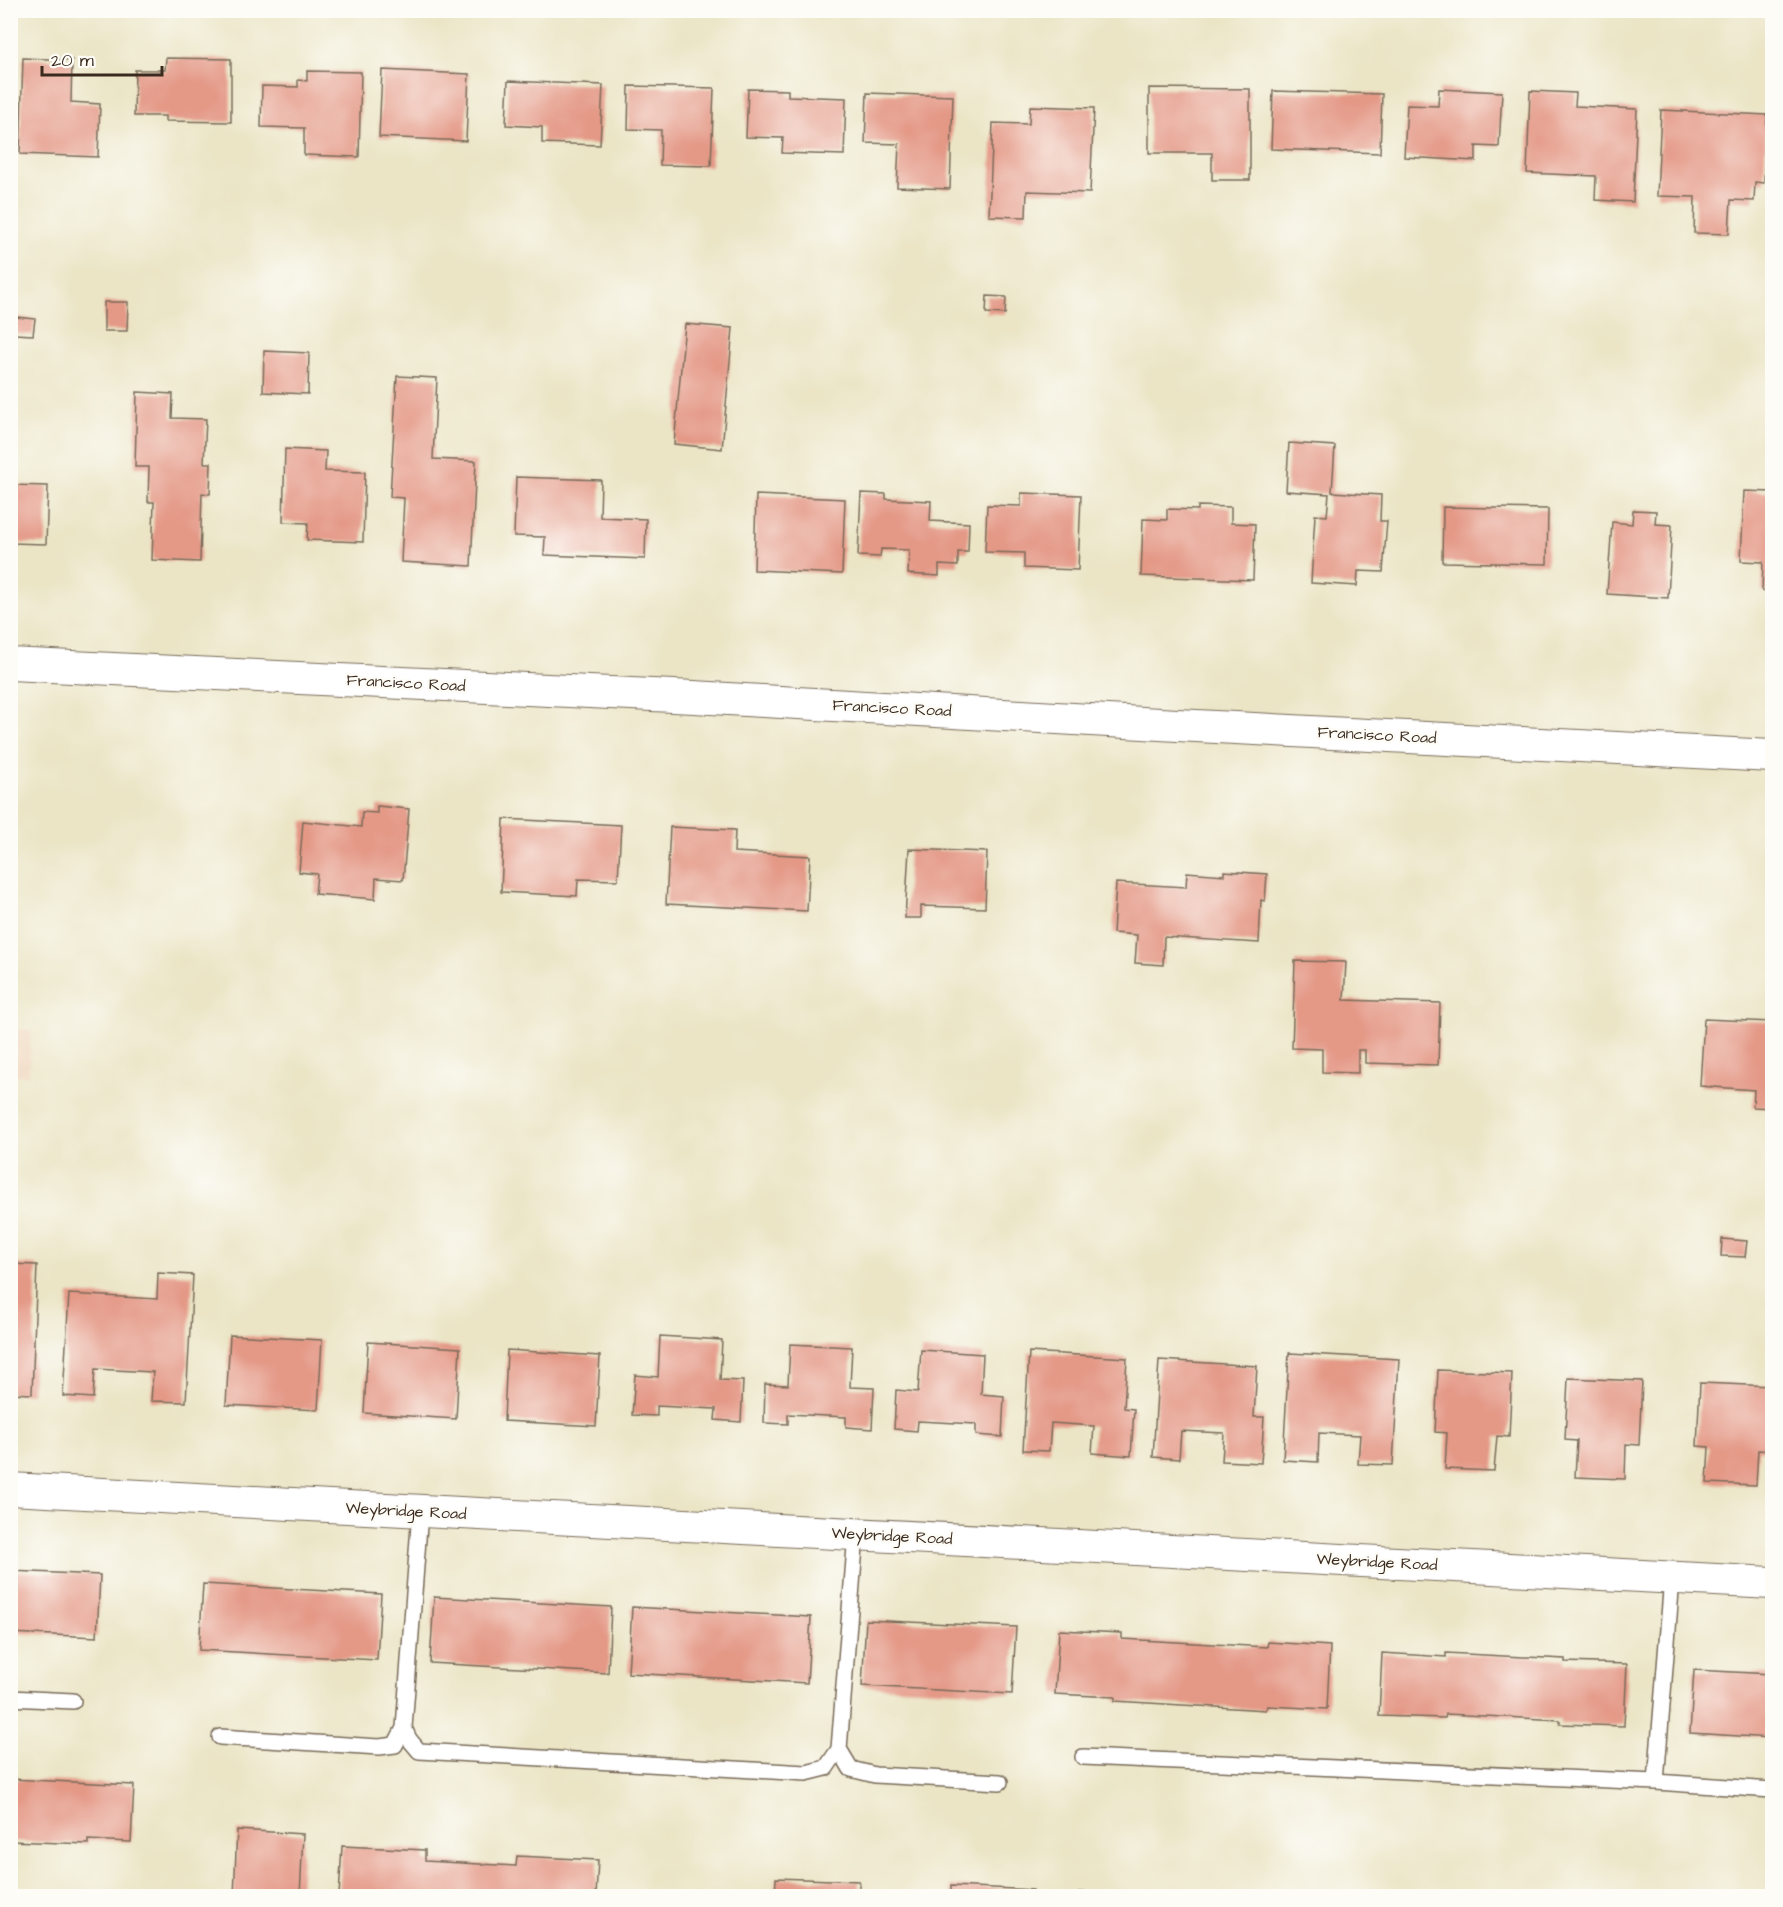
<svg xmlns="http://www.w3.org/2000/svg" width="1783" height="1907" font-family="'Architects Daughter',sans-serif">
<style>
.built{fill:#f0d6bc}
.building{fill:#e49886}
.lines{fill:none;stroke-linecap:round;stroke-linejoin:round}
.lane-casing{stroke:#796b59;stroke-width:18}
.street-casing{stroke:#796b59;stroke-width:34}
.lane{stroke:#fff;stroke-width:15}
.street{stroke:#fff;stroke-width:32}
.labels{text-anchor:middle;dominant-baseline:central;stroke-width:5;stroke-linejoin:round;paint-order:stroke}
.street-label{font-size:16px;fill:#3b2a1e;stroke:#fdfcf7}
</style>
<rect width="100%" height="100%" fill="#fdfcf7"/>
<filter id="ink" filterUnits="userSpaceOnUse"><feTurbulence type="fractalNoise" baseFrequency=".0167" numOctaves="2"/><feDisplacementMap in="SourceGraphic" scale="12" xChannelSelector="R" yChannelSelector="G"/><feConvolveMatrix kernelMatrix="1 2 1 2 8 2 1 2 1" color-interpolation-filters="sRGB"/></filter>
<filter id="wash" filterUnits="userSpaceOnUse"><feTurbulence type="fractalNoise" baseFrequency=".008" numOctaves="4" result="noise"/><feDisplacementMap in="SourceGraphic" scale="24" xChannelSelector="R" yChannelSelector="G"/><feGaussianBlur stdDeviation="1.35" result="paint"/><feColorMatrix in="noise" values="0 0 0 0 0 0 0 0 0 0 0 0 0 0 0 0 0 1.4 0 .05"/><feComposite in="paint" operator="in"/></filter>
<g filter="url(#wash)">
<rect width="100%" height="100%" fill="#ebe5c6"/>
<path class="built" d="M11,1029L31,1030L29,1076L11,1075Z"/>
<g id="blocks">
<path class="building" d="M23,58L72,60L71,102L100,104L98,157L20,154Z
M166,58L231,59V122L165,121V116H134L135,70H165Z
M382,70L469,74L466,141L379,137Z
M307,71L361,72L359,157L304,155V128L261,127L262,86L298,87V80L307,81Z
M508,81L603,85L600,145L542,143V127L506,125Z
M629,86L714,88L711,166L660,165L661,130L628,129Z
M1149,88L1250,89V180H1212V153H1149Z
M748,89L788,90V96L846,98L844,155L782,153L783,138L746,137Z
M1439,89L1502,92L1499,147L1476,146V161L1404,157L1407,105L1438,106Z
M1273,91L1382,94L1380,153L1271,149Z
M1530,91L1576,93L1575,106L1637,109L1633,202L1595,200L1596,176L1527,173Z
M867,93L953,96L950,189L897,187L899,144L865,143Z
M1030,106L1094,108L1090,193L1027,191L1026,217L989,216L993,123L1029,124Z
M1661,110L1767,115L1764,183L1755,182L1754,201L1731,200L1729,234L1694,233L1695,197L1657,196Z
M987,296L1006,297L1005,314L986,313Z
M104,302H128L127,331H104Z
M16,317L35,319L33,335L14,334Z
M685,324L733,328L722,449L674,444Z
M264,351L309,353L308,394L263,392Z
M397,376L437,378L433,459L476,461L471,566L401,562L404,498L390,497Z
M137,392L173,394L172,418L206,419L204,463H211L210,494L202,493L200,562L152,560L154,502H148L149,467H135Z
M1289,443L1335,446L1332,492L1381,495L1380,521H1387L1383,572L1358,571L1357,586L1311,583L1315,515L1327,516L1329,494L1286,491Z
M285,449L326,451L325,471L365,472L363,542L307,540L308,523L283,522Z
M516,477L601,480L600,517L646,519L645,559L544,555L545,537L514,536Z
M10,485L48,486L46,544L10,543Z
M1744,491L1772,492V592L1762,591L1763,562L1741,561Z
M861,493L886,494V499L931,501L930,521L969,523L968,552H958V566L939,565V576L908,574L909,550L881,549L880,557L858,556Z
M1021,493L1081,495L1078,570L1024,568V553L985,552L987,505L1021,506Z
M756,495L845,499L842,574L754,570Z
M1198,506L1231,507V523L1255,524L1253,580L1141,576L1143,519L1167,520V509L1198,510Z
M1443,507L1548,509L1547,564L1442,562Z
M1633,510L1656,511L1655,524L1672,525L1668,598L1607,594L1612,522L1632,524Z
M377,806L409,809L403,880L376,878L375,899L315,894L317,874L299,872L303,821L361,827L362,812L377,813Z
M504,819L621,825L618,880L578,879L577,896L501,892Z
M670,827L735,830L734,852L810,856L807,911L666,904Z
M909,849L987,852L985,908L921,906V918H905Z
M1224,871L1267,874L1265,901L1261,900L1259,943L1164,937L1163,965L1135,963L1137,935L1113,933L1116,883L1186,887L1187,872L1224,875Z
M1295,961L1346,962L1344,1000L1440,1003L1438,1065L1365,1063V1050H1358V1073L1322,1072V1049L1292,1048Z
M1704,1019L1772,1022V1108L1753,1107L1754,1090L1700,1086Z
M1722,1239L1747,1241L1745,1257L1721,1256Z
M10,1264L37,1265L32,1394L10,1393Z
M158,1273L193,1275L186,1402L151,1401L153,1372L95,1369L93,1398L63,1396L69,1294L157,1299Z
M230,1335L322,1340L318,1410L226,1405Z
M660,1336L722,1340L720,1380L743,1381L741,1422L715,1420L716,1409L657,1406V1416L632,1415L635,1375L658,1377Z
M368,1342L460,1348L456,1419L364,1413Z
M790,1344L852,1347L850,1387L874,1388L872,1429L846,1427V1417L788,1414V1424L764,1423L765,1384L788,1385Z
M507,1350L600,1356L596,1426L504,1421Z
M921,1350L983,1354L981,1394L1004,1396L1002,1437L976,1435V1424L918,1421L917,1431L894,1429L896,1390L918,1392Z
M1029,1352L1127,1358L1124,1408L1134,1409L1131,1456L1092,1453L1094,1426L1051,1423L1049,1451L1023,1450Z
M1289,1353L1399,1359L1393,1465L1358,1464L1360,1435L1319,1433L1318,1462L1283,1460Z
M1159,1360L1257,1366L1254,1417H1264L1261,1463L1222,1461L1224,1433L1181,1431L1179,1459L1153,1457Z
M1438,1370L1512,1373L1509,1437L1497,1436L1494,1471L1445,1469L1447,1433L1435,1432Z
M1568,1378L1642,1381L1639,1445L1626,1444L1625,1479L1575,1477L1577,1441L1565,1440Z
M1700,1383L1772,1386L1771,1451L1758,1450L1756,1485L1707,1483L1709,1447L1697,1446Z
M10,1571L100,1575L97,1637L10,1633Z
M203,1584L381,1594L377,1660L199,1650Z
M434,1597L611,1607L608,1673L430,1663Z
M632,1607L811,1617L807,1683L628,1673Z
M866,1620L1016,1627L1012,1694L862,1686Z
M1059,1630L1122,1633V1639L1267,1647L1268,1642L1330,1646L1327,1709L1267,1706L1266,1710L1115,1701V1697L1055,1694Z
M1382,1653L1446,1657V1653L1565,1659V1662L1627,1664L1624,1726L1560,1724V1720L1446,1714L1445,1718L1379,1716Z
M1694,1670L1772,1674V1738L1690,1733Z
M10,1779L134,1785L131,1842L88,1840V1844L10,1841Z
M237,1830L303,1834L300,1896H234Z
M342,1846L425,1850V1861L516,1866L517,1856L598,1860L596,1896H339Z
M776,1878L859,1881V1892L915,1895V1896H775Z
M951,1886L1033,1890L1032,1896H951Z
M1079,1892L1146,1895V1896H1079Z"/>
</g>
</g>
<g filter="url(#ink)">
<use href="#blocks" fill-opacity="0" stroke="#796b59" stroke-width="1.5"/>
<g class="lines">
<g class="lane-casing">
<path id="lane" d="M420,1512L404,1728L409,1739L419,1751L806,1773L826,1768L839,1749L856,1534
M1672,1578L1656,1782L1772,1790
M10,1698L73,1701
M220,1737L379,1747L395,1745L404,1728
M839,1749L851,1769L875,1775L1000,1782
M1083,1757L1656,1782"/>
</g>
<g class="street-casing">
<path id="street" d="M10,664L694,697L1177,725L1772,756
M10,1489L1772,1583"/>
</g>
<use href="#lane" class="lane"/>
<use href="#street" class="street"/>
</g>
</g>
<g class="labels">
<g class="street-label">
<text transform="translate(406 683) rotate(3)">Francisco Road</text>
<text transform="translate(892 708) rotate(3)">Francisco Road</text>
<text transform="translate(1377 735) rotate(3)">Francisco Road</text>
<text transform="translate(406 1511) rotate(3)">Weybridge Road</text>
<text transform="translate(892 1536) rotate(3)">Weybridge Road</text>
<text transform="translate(1377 1562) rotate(3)">Weybridge Road</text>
</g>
</g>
<rect width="1783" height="1907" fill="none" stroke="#fdfcf7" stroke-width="36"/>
<path d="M42 66v9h120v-9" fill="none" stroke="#3b2a1e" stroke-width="3"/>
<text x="51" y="66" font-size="18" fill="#3b2a1e" stroke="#fdfcf7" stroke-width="4.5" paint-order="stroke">20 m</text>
</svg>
